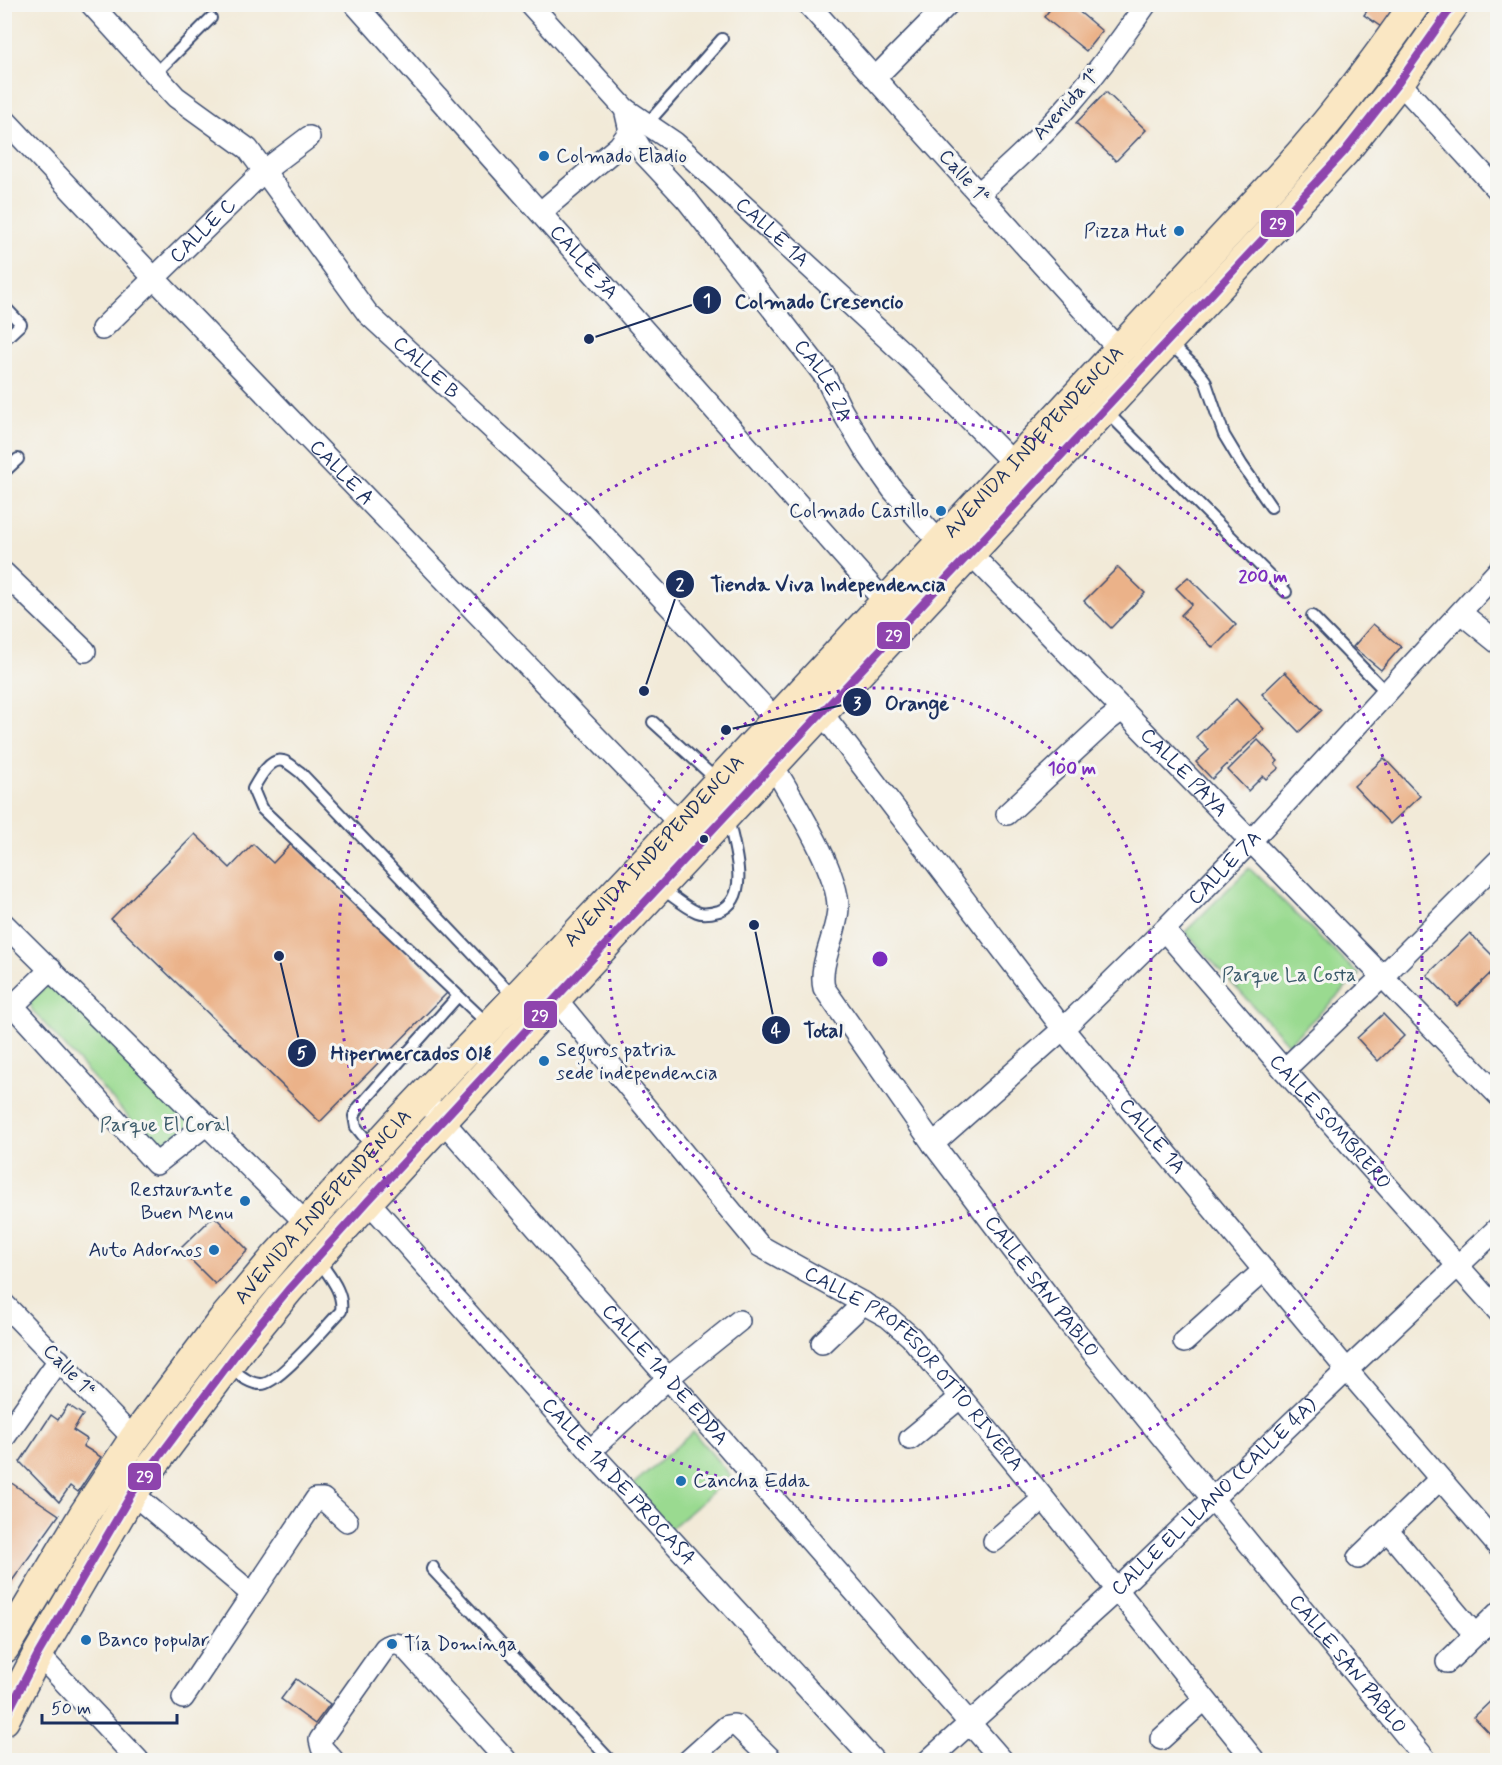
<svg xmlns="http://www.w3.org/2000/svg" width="1502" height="1765" font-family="Mynerve,sans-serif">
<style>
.green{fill:#9ada90;stroke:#5a8477;stroke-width:1.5}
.building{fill:#ebb289}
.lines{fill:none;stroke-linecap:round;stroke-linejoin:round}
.service-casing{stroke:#3b4b70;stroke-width:14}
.minor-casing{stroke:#3b4b70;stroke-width:24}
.secondary-casing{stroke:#3b4b70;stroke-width:33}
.service{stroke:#fff;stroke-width:10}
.minor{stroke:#fff;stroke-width:21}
.secondary{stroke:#fae7c3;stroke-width:30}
.bus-1-casing{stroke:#f6f6f2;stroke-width:12}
.bus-1{stroke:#8e44ad;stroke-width:8}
.ring{fill:none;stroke:#7b2cbf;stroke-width:3;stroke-dasharray:3 6}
.poi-dot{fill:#1f6fb2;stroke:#f6f6f2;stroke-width:2}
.bus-dot{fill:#1b2f5e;stroke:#f6f6f2;stroke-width:2}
.labels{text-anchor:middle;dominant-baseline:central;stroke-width:6;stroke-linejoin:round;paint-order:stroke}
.street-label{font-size:20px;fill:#1b2f5e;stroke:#f6f6f2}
.poi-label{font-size:20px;fill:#1b2f5e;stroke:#f6f6f2;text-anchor:start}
.park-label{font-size:20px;fill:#3b5a6a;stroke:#f6f6f2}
.centre{fill:#7b2cbf;stroke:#f6f6f2;stroke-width:3}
.ring-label{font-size:18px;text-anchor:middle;font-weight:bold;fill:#7b2cbf;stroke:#f6f6f2;stroke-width:6;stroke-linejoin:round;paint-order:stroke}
.leader{fill:none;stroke:#1b2f5e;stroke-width:2}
.callout-dot{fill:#1b2f5e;stroke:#f6f6f2;stroke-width:2}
.mark-label{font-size:18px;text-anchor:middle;font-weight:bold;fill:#fff}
.callout-label{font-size:21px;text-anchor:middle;font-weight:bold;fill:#1b2f5e;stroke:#f6f6f2;stroke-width:6;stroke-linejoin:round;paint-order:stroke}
.line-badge{stroke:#f6f6f2;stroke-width:2}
.badge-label{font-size:16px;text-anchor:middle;font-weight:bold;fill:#fff}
</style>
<rect width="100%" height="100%" fill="#f6f6f2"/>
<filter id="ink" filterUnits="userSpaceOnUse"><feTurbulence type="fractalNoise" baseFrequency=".0167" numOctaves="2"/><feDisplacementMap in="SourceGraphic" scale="12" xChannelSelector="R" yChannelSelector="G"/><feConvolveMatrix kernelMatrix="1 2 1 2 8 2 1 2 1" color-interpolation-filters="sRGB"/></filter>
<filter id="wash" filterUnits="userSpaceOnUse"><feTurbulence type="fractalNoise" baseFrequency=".008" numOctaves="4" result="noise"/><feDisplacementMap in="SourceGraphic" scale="24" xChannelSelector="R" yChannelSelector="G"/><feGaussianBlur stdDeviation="1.35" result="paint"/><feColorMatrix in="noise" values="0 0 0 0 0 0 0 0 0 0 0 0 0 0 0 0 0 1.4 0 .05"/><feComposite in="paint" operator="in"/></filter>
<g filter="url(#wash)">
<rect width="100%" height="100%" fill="#f2ead8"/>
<path class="green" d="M1249,868L1359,975L1288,1044L1185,932Z
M49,986L56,988L193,1122L163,1151L156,1148L32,1010L30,1001L43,988Z
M693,1432L731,1476L668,1531L630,1487Z"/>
<g id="blocks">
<path class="building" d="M1054,4H1070L1102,31L1086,51L1044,17Z
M1372,4H1401L1384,29L1364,15Z
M1106,92L1146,130L1116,161L1076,123Z
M1118,567L1145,593L1111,628L1084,601Z
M1188,577L1236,625L1213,648L1181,615L1192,604L1176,588Z
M1373,624L1401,647L1381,670L1353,647Z
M1285,672L1322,710L1299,732L1262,694Z
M1236,699L1264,729L1212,779L1196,762L1209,750L1196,737Z
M1258,740L1278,761L1275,764L1279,768L1266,779L1263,776L1248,791L1228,770Z
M1384,758L1420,796L1390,824L1354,786Z
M195,834L230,868L253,844L273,863L293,842L447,993L320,1122L111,919Z
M1470,933L1498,961V966L1457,1006L1427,975Z
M1383,1014L1404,1036L1378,1061L1357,1038Z
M214,1216L248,1250L215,1284L180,1249Z
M68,1405L83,1415L73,1430L87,1439L83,1446L101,1457L78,1492L70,1486L59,1502L20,1462L51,1415L58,1420Z
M4,1478L59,1515L12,1581L4,1576Z
M296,1679L330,1704L315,1724L281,1699Z
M1498,1694V1742L1474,1717Z"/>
</g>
</g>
<g filter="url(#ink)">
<use href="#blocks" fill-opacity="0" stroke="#3b4b70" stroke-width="1.5"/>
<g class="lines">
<g class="service-casing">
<path id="service" d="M155,74L211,18
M647,124L722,39
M4,306L21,324L4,340
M1168,342L1193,365L1205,380L1224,435L1242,465L1271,507
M1106,411L1286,592
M4,472L18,459
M1312,616L1387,693
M653,722L717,780
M662,889C673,896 685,907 697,912C704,915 712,913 719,911C753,898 733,844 728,818
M488,1024L261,808L253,789C258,780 270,757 283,761C289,762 295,769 300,772L513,996
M372,1147L356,1127L354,1116L359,1107L458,996
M227,1366C237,1373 249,1384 261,1384C278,1385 327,1325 341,1311C344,1291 328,1275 318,1259
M433,1567L432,1569L610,1760"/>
</g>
<g class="minor-casing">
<g id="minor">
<path id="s1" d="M91,4L176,97L248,149L368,314L580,510L776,720"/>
<path id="s2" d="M355,4L885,602"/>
<path id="s3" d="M530,4L625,109L675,143L694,160L914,363L1014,464"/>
<path d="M808,4L1119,350"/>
<path d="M875,78L948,4"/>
<path d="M1399,82L1498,190"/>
<path id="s4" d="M625,109L630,131L644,154L687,200L825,376L842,411L869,456L893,490L940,543L970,553L1498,1095"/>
<path id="s5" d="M4,119L154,278L680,824"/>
<path d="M978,194C1009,166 1040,138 1067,107C1096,75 1121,40 1146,4"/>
<path d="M543,214L549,205L619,146L630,131"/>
<path id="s6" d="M102,329L264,171L309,137"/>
<path d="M4,573L85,651"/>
<path d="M1461,613L1498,643"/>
<path id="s7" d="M822,713L1063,1029L1347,1370L1498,1546"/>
<path id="s8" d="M773,765C792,799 838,870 838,907C838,932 818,964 824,988L933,1144L1064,1317L1426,1760"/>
<path d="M1007,814L1106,722L1123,709"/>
<path d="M4,924L306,1223"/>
<path id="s9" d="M1164,930L1284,1070L1498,1311"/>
<path d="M51,969L15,1004V1008L156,1164L207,1124"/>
<path id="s10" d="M556,999L760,1246L888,1317L911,1337L1019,1468L1254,1760"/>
<path d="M1284,1070L1383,976L1498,861"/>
<path id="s11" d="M422,1097L1002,1760"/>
<path id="s12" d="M933,1144L1063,1029L1164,930L1250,842L1498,571"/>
<path id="s13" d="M368,1201L590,1451L873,1760"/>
<path d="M4,1304L134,1439"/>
<path d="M1184,1342L1264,1270"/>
<path d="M822,1343L864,1303"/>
<path d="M4,1438L59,1360"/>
<path d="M910,1439L961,1397"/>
<path d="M590,1451L668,1378L739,1321"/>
<path d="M132,1493L252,1594"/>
<path d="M1387,1530L1475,1635"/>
<path d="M994,1541L1043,1499"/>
<path d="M1358,1558L1440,1479"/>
<path d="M38,1654L138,1760"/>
<path d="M1447,1662L1498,1613"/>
<path d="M183,1698L316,1499H323L347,1521"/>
<path d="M1161,1739L1204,1700"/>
<path d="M333,1760L322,1748L320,1740L385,1648C392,1643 397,1643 404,1647L506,1760"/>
<path d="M689,1760L727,1726L733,1725L737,1726L772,1760"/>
<path id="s14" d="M929,1760L1117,1590L1347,1370L1498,1228"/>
</g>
</g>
<g class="secondary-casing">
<g id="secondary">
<path id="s15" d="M4,1648L85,1513L134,1439L223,1320L276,1257L396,1125L637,870L1287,169C1334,117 1375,62 1415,4"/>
<path d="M4,1720L38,1654L132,1493L242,1346L288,1290L368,1201L617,932L1344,152L1399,82L1454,4"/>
</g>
</g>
<use href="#service" class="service"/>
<use href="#minor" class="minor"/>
<use href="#secondary" class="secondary"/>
<g class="bus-1-casing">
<path id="bus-1" d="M4,1720L38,1654L132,1493L242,1346L288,1290L368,1201L617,932L1344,152L1399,82L1454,4"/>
</g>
<use href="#bus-1" class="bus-1"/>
</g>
</g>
<g class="ring">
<circle cx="880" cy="959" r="271"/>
<circle cx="880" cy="959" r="542"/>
</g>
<g class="poi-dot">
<circle cx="544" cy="156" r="6"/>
<circle cx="1179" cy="231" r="6"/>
<circle cx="941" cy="511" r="6"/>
<circle cx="544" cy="1061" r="6"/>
<circle cx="245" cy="1201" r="6"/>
<circle cx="214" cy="1250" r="6"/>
<circle cx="681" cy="1481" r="6"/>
<circle cx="86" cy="1640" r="6"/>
<circle cx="392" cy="1644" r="6"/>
</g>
<circle class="bus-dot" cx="704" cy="839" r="5"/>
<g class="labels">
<g class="street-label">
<text transform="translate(1067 104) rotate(-48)">Avenida 1ª</text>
<text transform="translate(964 177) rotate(48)">Calle 1ª</text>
<text stroke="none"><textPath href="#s6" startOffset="141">CALLE C</textPath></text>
<text stroke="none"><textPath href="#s3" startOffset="334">CALLE 1A</textPath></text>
<text stroke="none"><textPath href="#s2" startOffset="345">CALLE 3A</textPath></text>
<text stroke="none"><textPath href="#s1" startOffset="498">CALLE B</textPath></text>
<text stroke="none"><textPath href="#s4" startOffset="339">CALLE 2A</textPath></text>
<text stroke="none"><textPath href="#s15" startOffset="1590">AVENIDA INDEPENDENCIA</textPath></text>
<text stroke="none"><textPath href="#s5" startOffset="489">CALLE A</textPath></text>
<text stroke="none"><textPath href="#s4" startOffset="878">CALLE PAYA</textPath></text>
<text stroke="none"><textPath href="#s15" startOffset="1032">AVENIDA INDEPENDENCIA</textPath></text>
<text stroke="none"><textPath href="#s12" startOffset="402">CALLE 7A</textPath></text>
<text stroke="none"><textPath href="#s9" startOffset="254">CALLE SOMBRERO</textPath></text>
<text stroke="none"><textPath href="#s7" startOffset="537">CALLE 1A</textPath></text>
<text stroke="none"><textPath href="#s15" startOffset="546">AVENIDA INDEPENDENCIA</textPath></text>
<text stroke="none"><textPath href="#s8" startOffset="610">CALLE SAN PABLO</textPath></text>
<text transform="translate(69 1371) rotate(46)">Calle 1ª</text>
<text stroke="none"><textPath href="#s10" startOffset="520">CALLE PROFESOR OTTO RIVERA</textPath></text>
<text stroke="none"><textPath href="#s11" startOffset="369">CALLE 1A DE EDDA</textPath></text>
<text stroke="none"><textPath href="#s13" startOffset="376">CALLE 1A DE PROCASA</textPath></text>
<text stroke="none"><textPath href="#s14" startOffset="388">CALLE EL LLANO (CALLE 4A)</textPath></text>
<text stroke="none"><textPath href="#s8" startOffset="1096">CALLE SAN PABLO</textPath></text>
</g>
<g class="poi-label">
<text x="556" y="156">Colmado Eladio</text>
<text x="1167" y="231" text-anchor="end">Pizza Hut</text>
<text x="929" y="511" text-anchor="end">Colmado Castillo</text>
<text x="556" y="1050">Seguros patria<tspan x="556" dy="23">sede independencia</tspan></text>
<text x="233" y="1190" text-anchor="end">Restaurante<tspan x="233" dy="23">Buen Menu</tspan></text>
<text x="202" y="1250" text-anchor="end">Auto Adornos</text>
<text x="693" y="1481">Cancha Edda</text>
<text x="98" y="1640">Banco popular</text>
<text x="404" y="1644">Tía Dominga</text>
</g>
<g class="park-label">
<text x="1289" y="975">Parque La Costa</text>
<text x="165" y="1125">Parque El Coral</text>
</g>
</g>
<circle cx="880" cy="959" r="9" class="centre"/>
<g class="ring-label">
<text x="1263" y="582">200 m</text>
<text x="1072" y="774">100 m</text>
</g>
<path class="leader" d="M589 339L707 300M644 691L680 584M726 730L857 702M754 925L776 1030M279 956L302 1053"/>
<g class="callout-dot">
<circle cx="589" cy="339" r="6"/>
<circle cx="644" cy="691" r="6"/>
<circle cx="726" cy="730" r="6"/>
<circle cx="754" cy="925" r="6"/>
<circle cx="279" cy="956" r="6"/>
<circle cx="707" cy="300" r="15"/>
<circle cx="680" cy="584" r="15"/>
<circle cx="857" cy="702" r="15"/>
<circle cx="776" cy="1030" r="15"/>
<circle cx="302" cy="1053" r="15"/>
</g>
<g class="mark-label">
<text x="707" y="306">1</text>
<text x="680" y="590">2</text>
<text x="857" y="709">3</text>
<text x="776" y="1036">4</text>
<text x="302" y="1059">5</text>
</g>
<g class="callout-label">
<text x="819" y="308">Colmado Cresencio</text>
<text x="828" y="591">Tienda Viva Independencia</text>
<text x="917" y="710">Orange</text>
<text x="823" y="1037">Total</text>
<text x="411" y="1060">Hipermercados Olé</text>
</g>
<g class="line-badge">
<rect x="1260" y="209" width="35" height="29" rx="6" fill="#8e44ad"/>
<rect x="876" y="621" width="35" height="29" rx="6" fill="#8e44ad"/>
<rect x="523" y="1000" width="35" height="29" rx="6" fill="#8e44ad"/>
<rect x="127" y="1462" width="35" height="29" rx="6" fill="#8e44ad"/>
</g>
<g class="badge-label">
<text x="1278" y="229">29</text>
<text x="894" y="641">29</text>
<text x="540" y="1021">29</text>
<text x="145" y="1482">29</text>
</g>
<rect width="1502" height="1765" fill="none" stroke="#f6f6f2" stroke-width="24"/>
<path d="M42 1714v9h135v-9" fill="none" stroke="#1b2f5e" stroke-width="3"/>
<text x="51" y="1714" font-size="18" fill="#1b2f5e" stroke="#f6f6f2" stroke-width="4.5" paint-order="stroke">50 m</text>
</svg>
